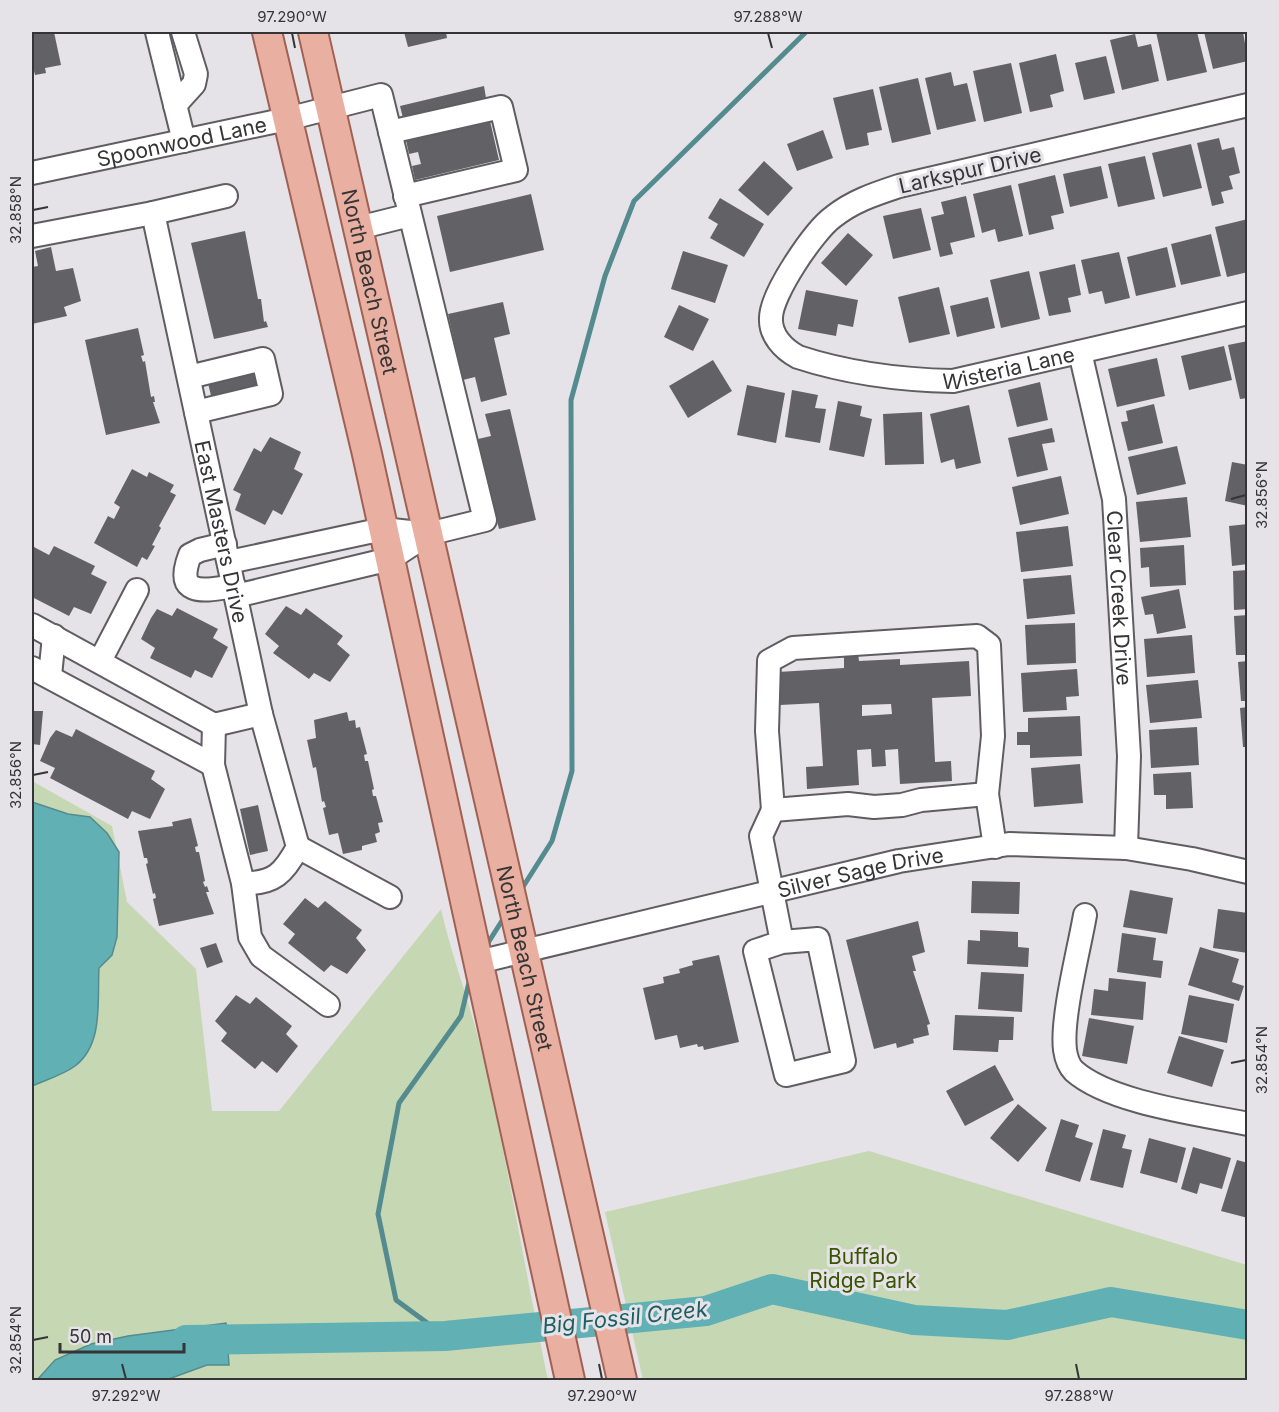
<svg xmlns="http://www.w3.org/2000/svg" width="1279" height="1412" font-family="Inter,sans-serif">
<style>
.green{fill:#c6d7b4}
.water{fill:#61b0b4;stroke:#548b8e;stroke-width:1.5}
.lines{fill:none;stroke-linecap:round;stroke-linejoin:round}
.stream{stroke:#548b8e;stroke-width:5}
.river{stroke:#61b0b4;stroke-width:30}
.building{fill:#616166;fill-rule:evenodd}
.minor-casing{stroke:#5f5d61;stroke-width:26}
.major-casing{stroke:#a06153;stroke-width:32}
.minor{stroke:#fff;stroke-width:22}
.major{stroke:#e9afa1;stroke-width:28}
.ticks{fill:none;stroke:#353436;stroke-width:2}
.labels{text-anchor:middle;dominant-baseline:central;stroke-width:6;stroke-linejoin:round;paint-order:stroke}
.street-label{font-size:21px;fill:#353436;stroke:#e6e3e8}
.park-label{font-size:21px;fill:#395400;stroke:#e6e3e8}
.water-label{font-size:22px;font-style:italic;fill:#1c5e61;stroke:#e6e3e8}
.neatline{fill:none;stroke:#353436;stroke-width:2}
.ticks-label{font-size:15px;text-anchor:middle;fill:#353436}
</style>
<rect width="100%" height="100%" fill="#e6e3e8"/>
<path class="green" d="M32,781L112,826L127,902L196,969L212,1111H279L441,909C452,958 471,1005 482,1054C508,1162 525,1272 548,1380H32Z
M869,1151L1247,1265V1380H643L605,1212Z"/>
<path class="water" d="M32,802L68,814L90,817L107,833L119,852L117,937L112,955L99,968C97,1001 104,1044 75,1066C63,1075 45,1080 32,1086Z
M226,1323L229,1365H207L166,1380H37L55,1360L91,1344L128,1336Z"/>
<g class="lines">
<path class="stream" d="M521,890L552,841L572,771L571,400L605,276L634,201L806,32
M486,946L505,916
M445,1336L396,1300L378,1214L399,1103L461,1016L470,978"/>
<path class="river" d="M186,1340L445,1336L706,1311L772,1289L914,1320L1007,1325L1111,1302L1248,1325"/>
</g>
<path class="building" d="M32,32H54L61,65L45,68L46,73L35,75L34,71H32Z
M404,32H446L447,38L408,47Z
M1156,32H1197L1207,72L1167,81Z
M1204,32H1243L1248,61L1213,69Z
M1135,34L1138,47L1151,44L1159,81L1122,90L1110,40Z
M1056,54L1064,91L1050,95L1053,107L1030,112L1019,63Z
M1106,56L1115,93L1084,100L1075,63Z
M1011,63L1022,113L984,122L973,71Z
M951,72L954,86L967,83L976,121L937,130L925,78Z
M918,78L931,134L892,143L879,87Z
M484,86L486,98L403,118L400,106Z
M873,89L882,130L867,133L869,145L846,150L833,98Z
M490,121L499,160L415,180L412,166L421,164L418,152L409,154L406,140Z
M823,130L833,158L797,171L787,144Z
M1219,138L1222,150L1234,147L1240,173L1229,176L1233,189L1221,192L1224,203L1212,206L1197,143Z
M1191,144L1202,188L1163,197L1152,153Z
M1145,156L1155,199L1118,207L1108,164Z
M764,161L793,188L768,216L738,190Z
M1101,166L1108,198L1070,207L1063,174Z
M1055,175L1064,213L1051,216L1054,229L1029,235L1018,184Z
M1011,185L1023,236L998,242L995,229L982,233L973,194Z
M531,194L544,250L450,272L437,216Z
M966,196L975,237L950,243L953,254L940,257L931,217L944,214L941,202Z
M720,198L764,224L744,257L710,238L718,224L708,218Z
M921,208L931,250L893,259L883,216Z
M1248,219V272L1227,277L1215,227Z
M245,231L258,299H261L264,322L266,321L268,327L214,339L191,243Z
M848,233L873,255L846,286L821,263Z
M1211,234L1221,276L1181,285L1171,244Z
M51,247L56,271L73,268L81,301L64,307L67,316L32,324V267L38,266L35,251Z
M1167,247L1176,287L1136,296L1127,257Z
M683,251L728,265L715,303L671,289Z
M1119,252L1130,298L1105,304L1102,291L1089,294L1081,260Z
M1075,264L1081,295L1068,298L1071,312L1049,316L1039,272Z
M1029,271L1040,319L1001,328L990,280Z
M939,287L950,334L909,343L898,297Z
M806,290L858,300L853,327L838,324L836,336L798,329Z
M988,297L995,328L957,337L950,306Z
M503,302L510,334L494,338L507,395L481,402L475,377L463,380L448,314Z
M679,305L709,319L693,351L664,337Z
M138,328L144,355L141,356L143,362L145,361L151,397L154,396L155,402H153L160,423L106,435L85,340Z
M1248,341V398L1240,399L1228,345Z
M1224,346L1232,380L1189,390L1181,356Z
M1157,358L1165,396L1117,407L1108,369Z
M713,360L732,391L688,418L669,386Z
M254,373L258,390L212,400L208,383Z
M1040,382L1048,420L1017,427L1008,390Z
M747,385L785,393L776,443L737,435Z
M792,390L818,395L815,408L826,409L820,443L785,437Z
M838,401L862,406L860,416L872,419L864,457L829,450Z
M1154,404L1163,443L1128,451L1121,422L1128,421L1126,411Z
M969,405L981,463L956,469L954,459L941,463L930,414Z
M510,409L536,520L499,529L478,439L491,436L485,414Z
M922,412L924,464L885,465L883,414Z
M1052,428L1055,442L1042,444L1048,470L1017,477L1008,438Z
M270,437L301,452L294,469L303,474L282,515L273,510L265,525L235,510L241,494L233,490L254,448L261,452Z
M1177,446L1186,484L1137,495L1128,457Z
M1232,462L1248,465V506L1225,501Z
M132,469L147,477L149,472L174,485L170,492L176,495L159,526L161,528L152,545L155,546L147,560L142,557L137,567L94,543L108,516L114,519L120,507L114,503Z
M1061,476L1069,514L1020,525L1012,487Z
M1187,497L1191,537L1140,542L1136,502Z
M1248,524V564L1232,566L1229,526Z
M1068,526L1073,566L1021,572L1016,532Z
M1184,545L1186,585L1150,587L1149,567L1141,568L1140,548Z
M54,546L95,566L91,574L107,582L91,614L74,607L69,616L32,597V552L34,547L49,555Z
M1248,570V609L1234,610L1233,571Z
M1071,575L1075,614L1027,619L1023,579Z
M1179,589L1186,628L1157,634L1153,614L1145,615L1141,597Z
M286,606L301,615L306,608L343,636L337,644L350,655L330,682L314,673L309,679L273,653L279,646L265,634Z
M177,608L218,629L213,638L228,647L212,678L195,670L191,678L150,658L155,648L141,639L151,618L157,609L172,616Z
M1248,615V655H1236L1234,616Z
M1075,623L1076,663L1027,665L1025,625Z
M1192,635L1195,673L1147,677L1144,639Z
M858,653L859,661L900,659V665L969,661L971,696L932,698L935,762L951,761L952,781L900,784L898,749L885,750L886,766L872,767L871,749L857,750L859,785L807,789L806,767L823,766L819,703L780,705L778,672L844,668V654ZM891,704L892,714L862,716V705Z
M1248,661V701H1241L1238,662Z
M1077,669L1079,696L1066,697L1067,710L1023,712L1021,673Z
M1198,680L1202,718L1150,723L1146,685Z
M1248,707V747H1243L1240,708Z
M32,708L34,711H43L40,745L32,744Z
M347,712L349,721L355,720L356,728L360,727L367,754L364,755L365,761H368L374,789L372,790L373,796H376L383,822L378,823L380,832L375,834L377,842L362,846V850L343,854L338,833L329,835L323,808L326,807L324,801L322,802L316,767L313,768L307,740L316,738L314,720Z
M1080,716L1082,756L1030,758V745H1017V732H1028V718Z
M1197,727L1199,765L1151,768L1149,730Z
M76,729L155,771L151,779L165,789L150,819L132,811L128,819L50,778L55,768L40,761L50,738L56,730L72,737Z
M1080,764L1083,803L1034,807L1031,768Z
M1191,772L1193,808L1166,809V795H1154L1153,774Z
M258,805L268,851L250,855L240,809Z
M191,818L198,846L195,847L196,852H199L205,881L203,882L205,887L207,886L209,892H206L214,914L159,926L153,899L156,898L155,893L153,894L146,864L148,863L147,858H144L138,831L173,826L172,822Z
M972,881L1020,882L1019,914L971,913Z
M1130,890L1173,898L1167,934L1123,927Z
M305,898L318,908L325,901L362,930L356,938L366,950L347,974L331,965L324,972L288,943L295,934L283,924Z
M1218,909L1248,913V953L1213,948Z
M918,921L925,952L912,956L916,971H913L930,1024L927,1025L929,1035L913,1039L914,1043L897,1048L896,1043L874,1049L846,940Z
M980,930L1018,932V947L1029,948L1028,967L967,964L968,940L980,941Z
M1122,933L1156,938L1153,960L1163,961L1161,978L1117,972Z
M216,943L223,962L207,968L200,948Z
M1200,947L1239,959L1232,982L1244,986L1239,1001L1188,985Z
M719,955L739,1042L704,1050L703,1046L698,1047L697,1044L680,1048L677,1035L655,1040L643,988L664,983L663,977L680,973L679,969L693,965L692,961Z
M981,972L1024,974L1022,1012L978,1009Z
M1109,978L1146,982L1143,1020L1091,1015L1094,989L1108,991Z
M236,995L250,1004L256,997L292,1026L286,1034L298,1046L277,1073L262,1061L255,1069L221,1041L227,1033L215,1021Z
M1189,995L1234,1004L1227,1043L1181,1034Z
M955,1015L1014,1017L1013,1040H999L998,1052L953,1050Z
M1089,1018L1134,1026L1127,1064L1082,1056Z
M1179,1036L1224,1050L1212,1087L1167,1073Z
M995,1065L1014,1100L965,1126L946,1091Z
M1018,1104L1047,1128L1018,1162L990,1138Z
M1061,1119L1079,1125L1075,1137L1093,1143L1080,1182L1045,1171Z
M1103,1129L1126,1135L1122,1148L1132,1150L1123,1188L1090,1180Z
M1149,1138L1186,1148L1177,1183L1140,1173Z
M1193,1147L1231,1158L1222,1189L1200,1183L1197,1194L1181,1189Z
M1237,1160L1248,1163V1218L1221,1211Z"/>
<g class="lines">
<g class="minor-casing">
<g id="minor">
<path d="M157,32L184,141"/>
<path d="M175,105L194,84L196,74L183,32"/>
<path id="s1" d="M1248,105L899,186C875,194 853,201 833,217C814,231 771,294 771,318C770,335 783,349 798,357C847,373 902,380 953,381L1248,313"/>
<path d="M390,132L501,107L516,170L405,196"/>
<path id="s2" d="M32,173L287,119L381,95L485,520L428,534L383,529L229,562"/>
<path id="s3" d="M153,213L261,714L298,847C284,873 274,884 243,883"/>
<path d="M358,228L410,215"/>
<path d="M32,236L153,213L226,196"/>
<path id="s4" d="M1080,352L1114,499L1129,756L1126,848"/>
<path d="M189,377L263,359L271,394L196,412"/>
<path d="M225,544L200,550L190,555C173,599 207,590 234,586"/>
<path d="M236,596L390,559L428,534"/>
<path d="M32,625L214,725L261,714"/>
<path d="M100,661L137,590"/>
<path d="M32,668L213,765"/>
<path d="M50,676L54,636"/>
<path d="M214,725L213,765L243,883L250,937L261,956L328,1005"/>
<path d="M773,810L767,731L769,661L793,648L977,636L989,645L993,736L987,794"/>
<path d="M298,847L390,897"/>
<path d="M1085,915C1079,950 1061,1018 1065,1050C1066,1057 1069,1066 1074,1071C1110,1103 1200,1114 1248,1124"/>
<path d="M782,942L818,939L844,1061L786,1075L755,951L782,942L761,836L773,810L848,804L874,807L902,805L921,800L987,794L995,847"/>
<path id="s5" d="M478,962L899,861L1009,844L1126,848L1192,859L1248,872"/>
</g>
</g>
<g class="major-casing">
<g id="major">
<path d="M267,32L367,454L570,1380"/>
<path id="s6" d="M313,32L622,1380"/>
</g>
</g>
<use href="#minor" class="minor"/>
<use href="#major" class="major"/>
</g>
<path class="ticks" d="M292,33L295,48M768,33L772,48M33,210L48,207M1231,499L1246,495M33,775L48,772M1231,1063L1246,1060M33,1340L48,1337M122,1364L126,1379M599,1364L602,1379M1076,1364L1079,1379"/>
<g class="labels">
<g class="street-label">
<text stroke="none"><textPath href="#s2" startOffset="153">Spoonwood Lane</textPath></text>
<text transform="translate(970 170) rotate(-13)">Larkspur Drive</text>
<text stroke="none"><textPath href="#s6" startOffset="256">North Beach Street</textPath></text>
<text stroke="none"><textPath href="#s1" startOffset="816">Wisteria Lane</textPath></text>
<text stroke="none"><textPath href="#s3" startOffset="326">East Masters Drive</textPath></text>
<text stroke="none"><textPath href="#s4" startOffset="250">Clear Creek Drive</textPath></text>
<text stroke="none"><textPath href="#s5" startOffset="393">Silver Sage Drive</textPath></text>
<text stroke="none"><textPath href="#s6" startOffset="950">North Beach Street</textPath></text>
</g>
<g class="park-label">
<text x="863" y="1256">Buffalo<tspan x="863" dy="24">Ridge Park</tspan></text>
</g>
<g class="water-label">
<text transform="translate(625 1317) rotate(-6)">Big Fossil Creek</text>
</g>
</g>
<rect width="1279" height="1412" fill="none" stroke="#e6e3e8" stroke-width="66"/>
<path d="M60 1343v9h124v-9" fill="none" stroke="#353436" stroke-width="3"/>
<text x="69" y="1343" font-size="18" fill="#353436" stroke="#e6e3e8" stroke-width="4.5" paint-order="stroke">50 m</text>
<rect x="33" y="33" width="1213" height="1346" class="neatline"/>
<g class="ticks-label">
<text x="292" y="22">97.290°W</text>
<text x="768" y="22">97.288°W</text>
<text transform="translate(16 210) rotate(-90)" y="5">32.858°N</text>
<text transform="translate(1262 495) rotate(-90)" y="5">32.856°N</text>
<text transform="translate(16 775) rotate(-90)" y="5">32.856°N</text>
<text transform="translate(1262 1060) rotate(-90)" y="5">32.854°N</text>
<text transform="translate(16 1340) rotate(-90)" y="5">32.854°N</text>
<text x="126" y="1401">97.292°W</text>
<text x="602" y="1401">97.290°W</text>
<text x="1079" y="1401">97.288°W</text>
</g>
</svg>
